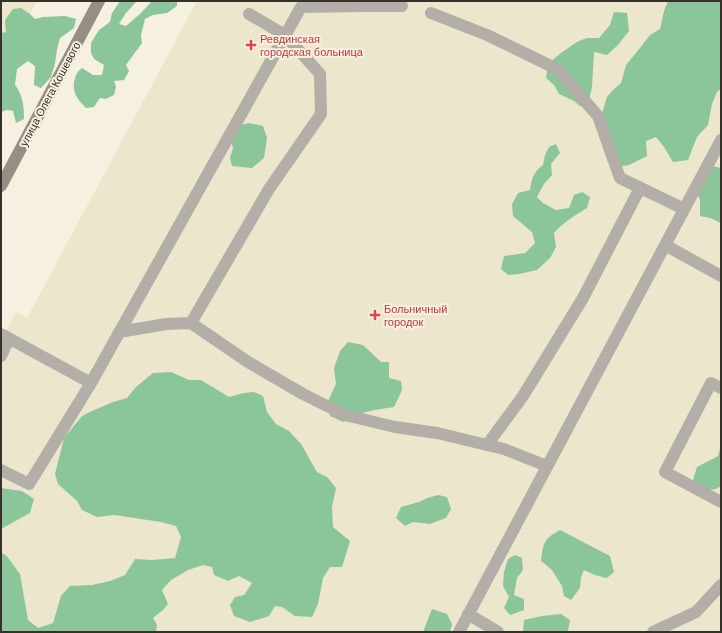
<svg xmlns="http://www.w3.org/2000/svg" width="722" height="633" font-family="'DM Sans',sans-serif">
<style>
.built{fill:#ece6cd}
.forest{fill:#8bc59a}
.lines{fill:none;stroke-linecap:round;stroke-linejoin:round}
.lane{stroke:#b3aea7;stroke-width:12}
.secondary{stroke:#958e84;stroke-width:12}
.health-dot{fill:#e0444e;stroke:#f5f0df;stroke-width:1.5}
.labels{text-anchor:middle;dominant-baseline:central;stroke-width:4;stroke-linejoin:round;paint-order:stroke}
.health-label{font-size:11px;fill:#be3a42;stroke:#f5f0df;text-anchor:start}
.street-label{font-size:11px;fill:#34322b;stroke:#f5f0df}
</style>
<rect width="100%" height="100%" fill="#f5f0df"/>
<path class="built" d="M1,1H37L1,68Z
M197,1H721V632H1V339L16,312L27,318Z"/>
<path class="forest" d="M120,1H136V2L126,13L119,24L126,26L141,13L152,1H177V6L167,13L153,15L145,19L141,35L142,43L126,65L129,71L124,80L114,81L116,87L114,95L106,99L100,98L94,107L86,108C79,101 72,93 74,82C76,75 76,73 82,68L93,75H102L104,65L94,59L91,53V43L99,30L110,22L112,13Z
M668,1H721V89L717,92L712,104L708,125L697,137L688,160L673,162L664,147L656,137L646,141L647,156L629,165L616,167L608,162L603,148L601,125L603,110L607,97L612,91L621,83L626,65L640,48L650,35L660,29L664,11Z
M21,8L30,14L35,19L43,17L65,16L76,19L74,28L60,38L57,49L55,64L51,77L41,88L34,85L35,66L28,61L17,69L15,85C23,95 24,107 24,119L16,123L13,111L7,110L1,112V33L6,32L5,20L13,9Z
M614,12L627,13L629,31L618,45L607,55L594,52L592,87L588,105L580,106L574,101L559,94L554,85L546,78L548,64C557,56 577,39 589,38C592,38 596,38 599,38L610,25Z
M249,123L263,126L267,138L264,158L252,168L232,166L230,158L233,148L229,136L237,126Z
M556,144L560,153L551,164L552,175L544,184L537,197L543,203L556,210L569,208L574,195L582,192L590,197L587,208C574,216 564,222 554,233L556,247L550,258L537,270L519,274L508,275L501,269L504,256L525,253L535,243L532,232L513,216L512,204L518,193L530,190C532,177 533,173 543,165L545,155L549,147Z
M708,165L721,168V236V223L710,218L700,216V200L695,189Z
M348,342L363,345L381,362H389V378L401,381L402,390L394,407L375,410L358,414L343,422L330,416L328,401L336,384L334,368L340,351Z
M171,372L189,380H201L229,397L244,393L254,392L263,396L267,412L276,424L289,431L301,444L317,472L327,477L336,488L332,507L333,527L350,541L342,567H330L323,578L318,604L312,617L295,616L282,607L275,606L269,616L250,622L234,616L230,605L235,597L244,595L252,583L239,576L228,581L214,575L212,567L203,565L188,570L171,580L162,590L168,604L163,610L153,618L157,625L156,632H1V553L6,555L20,574L28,620L38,628L53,623L61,596L70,586L92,585L110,581L125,575L135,559L152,560L175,558L181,537L176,526L161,522L114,515L97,517L82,510L77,501L58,484L55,474L64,438L82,416L92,411L113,402L127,398L136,387L153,373Z
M721,445V486L716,489L700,491L693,480L697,467L718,456Z
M1,488L22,491L34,499L30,513L1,529Z
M438,495L447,497L451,509L446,518L430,524L413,522L405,526L396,518L401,507L419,502L427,498Z
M560,530L610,556L614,572L607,578L595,575L584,570L581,577L580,588L571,600L564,596L562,586L552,570L541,561C543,542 544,539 560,530Z
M515,555L522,558L523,570L517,578L514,595L524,599V610L510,615L504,608L509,597L503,586L504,572L508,559Z
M432,609L447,614L452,624L450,632H423Z
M561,614L570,620L568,631L564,632H523L524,620L542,616Z"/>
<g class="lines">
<path class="lane" d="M431,13L487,35L557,69L598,116L620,178L684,209
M665,245L721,276
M191,323L269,189L321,114L320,74L285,35L249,14
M119,332L166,324L191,323L248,362L303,394L345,415L395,427L437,433L504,449L547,466
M1,334L91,383L301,7L364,6H402
M1,356L9,339
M721,388L711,383L665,472L721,502
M487,445L523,396L583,298L640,188
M1,470L29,484L91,383
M468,614L498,632
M459,632L721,140
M653,632L696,612L721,585"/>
<path class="secondary" d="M1,186L99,1"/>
</g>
<g class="health-dot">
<path d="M249 39h4v4h4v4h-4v4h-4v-4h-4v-4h4z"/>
<path d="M373 309h4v4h4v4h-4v4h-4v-4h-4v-4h4z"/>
</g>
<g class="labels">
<g class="health-label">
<text x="260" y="39">Ревдинская<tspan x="260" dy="13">городская больница</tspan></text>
<text x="384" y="309">Больничный<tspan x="384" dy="13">городок</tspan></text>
</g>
<g class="street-label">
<text transform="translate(50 94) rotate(-62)">улица Олега Кошевого</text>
</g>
</g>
<rect width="722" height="633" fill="none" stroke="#34322b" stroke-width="4"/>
</svg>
